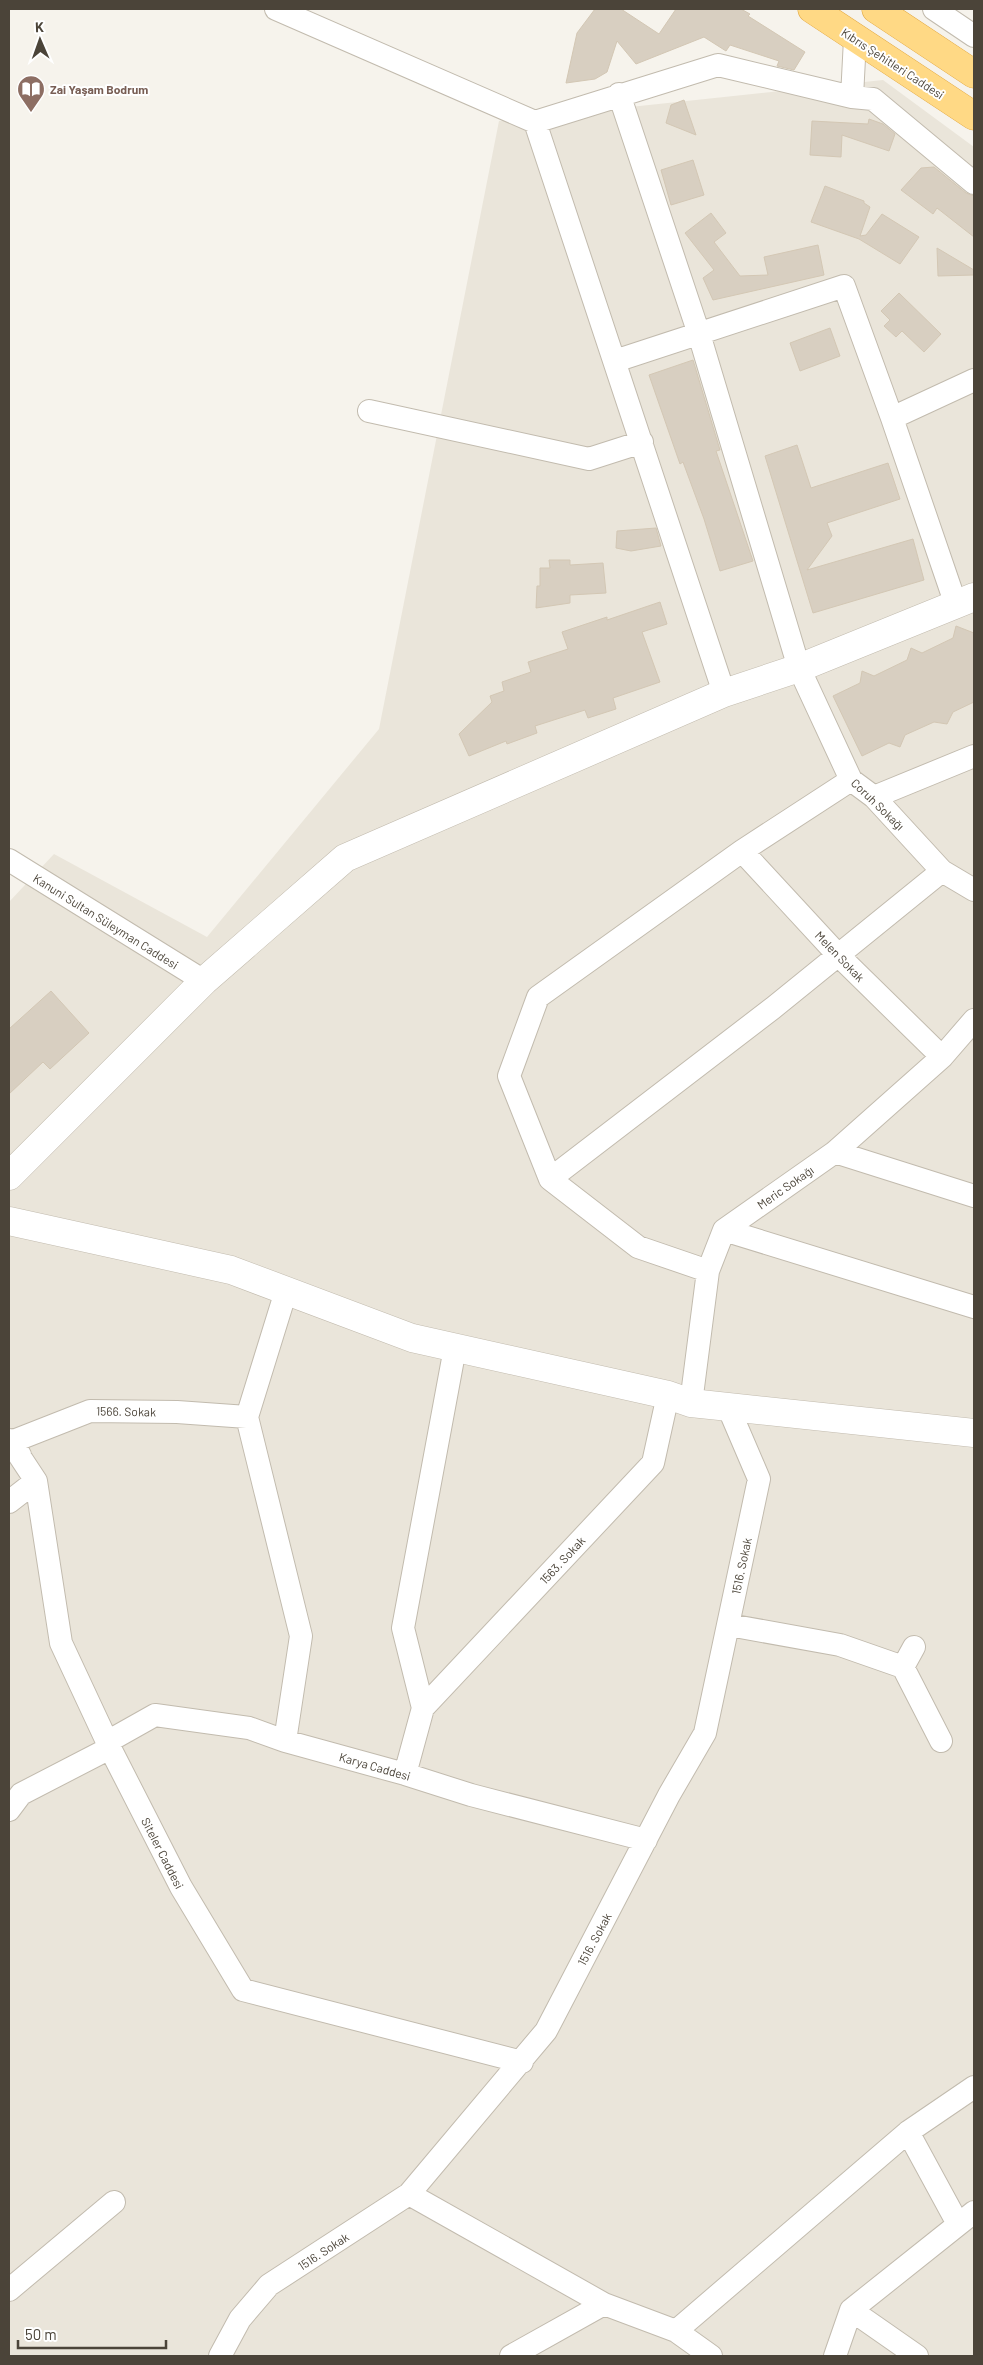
<svg xmlns="http://www.w3.org/2000/svg" width="983" height="2365" font-family="Barlow,sans-serif">
<style>
.residential{fill:#eae5da}
.building{fill:#d8cfc1;stroke:#d3c7b4}
.lines{fill:none;stroke-linecap:round;stroke-linejoin:round}
.minor-casing{stroke:#c2bbae;stroke-width:24}
.tertiary-casing{stroke:#c2bbae;stroke-width:29}
.trunk-casing{stroke:#e0a43c;stroke-width:29}
.minor{stroke:#fff;stroke-width:22}
.tertiary{stroke:#fff;stroke-width:28}
.trunk{stroke:#ffd985;stroke-width:28}
.labels{text-anchor:middle;dominant-baseline:central;stroke-width:4;stroke-linejoin:round;paint-order:stroke}
.street-label{font-size:12px;fill:#4b4439;stroke:#fff}
.education-label{font-size:12px;font-weight:bold;fill:#785e54;stroke:#fff;text-anchor:start}
</style>
<rect width="100%" height="100%" fill="#f6f3ec"/>
<path class="residential" d="M883,80L974,147V2356H9V902L54,854L207,937L379,729L499,121Z"/>
<path class="building" d="M595,9H621L659,34L676,9H741L750,14L748,16L805,52L794,70L777,66L779,61L730,45L726,51L704,37L636,64L617,41L607,72L595,79L566,83L577,33Z
M684,100L696,135L666,123L671,105Z
M869,119L883,124L895,134L889,151L842,135L841,157L810,155L812,121L868,124Z
M693,160L704,195L671,205L661,170Z
M934,167L966,193L974,196V237L937,208L933,214L901,190L921,168Z
M825,186L864,201V203L870,207L860,236L866,235L882,214L919,237L900,264L859,239L811,222Z
M711,213L726,233L714,242L740,276L768,275L764,257L818,245L824,275L713,300L703,278L714,270L685,233Z
M937,248L974,270V275L938,276Z
M899,293L941,334L924,352L902,331L896,337L884,326L890,320L881,311Z
M830,328L840,356L800,371L790,343Z
M693,360L720,450L716,451L753,561L720,571L704,519L683,462L680,464L649,375Z
M797,445L811,488L888,463L900,499L827,523L832,536L807,570L913,539L924,580L813,613L765,456Z
M656,528L661,546L631,551L616,548L617,531Z
M549,560H570V565L603,563L606,593L570,595V603L536,608L537,586H540V568H550Z
M660,602L667,624L642,632L660,682L613,698L616,709L588,718L585,710L535,726L537,733L507,744L506,741L469,756L459,734L492,702L490,696L504,691L502,682L531,672L528,662L568,649L562,632L607,617V620Z
M956,626L974,633V702L953,712L947,724L934,722L905,735L900,747L889,743L862,756L833,696L860,683L862,671L874,676L907,660L911,648L922,653L953,638Z
M51,991L89,1033L50,1069L43,1062L9,1094V1029Z"/>
<g class="lines">
<g class="minor-casing">
<path id="minor" d="M276,9L535,122L718,65L852,97
M934,9L974,36
M855,39L852,97L873,99L974,183
M619,94L699,334L799,668L851,780L874,797L942,871L974,890
M535,122L724,693
M615,361L844,286L892,418L956,605
M369,411L589,459L642,442
M892,418L974,380
M874,797L974,756
M742,851L838,955L942,1057
M9,860L204,981
M835,1152L974,1196
M550,1179L773,1008L942,871
M724,1230L974,1307
M708,1271L638,1247L550,1179L509,1076L538,997L742,851L851,780
M691,1403L708,1271L724,1230L835,1152L942,1057L974,1020
M9,1440L36,1481L61,1643L110,1748L181,1887L243,1990L522,2062
M20,1455L11,1442L90,1411L177,1412L247,1417
M9,1502L36,1481
M729,1625L840,1645L903,1667L941,1741
M903,1667L914,1647
M423,1708L653,1463L668,1395
M285,1741L301,1636L247,1417L286,1291
M107,1742L155,1715L249,1728L285,1741L405,1774L471,1795L646,1840
M405,1774L423,1708L403,1628L455,1348
M9,1810L21,1794L110,1748
M908,2132L958,2224
M409,2194L604,2304L676,2331L711,2356
M9,2290L114,2202
M851,2310L917,2356
M676,2331L908,2132L974,2087
M220,2356L240,2319L269,2285L409,2194L546,2031L669,1795L705,1733L759,1479L729,1409
M511,2356L604,2304
M835,2356L851,2310L974,2212"/>
</g>
<g class="tertiary-casing">
<path id="tertiary" d="M9,1176L204,981L345,858L724,693L799,668L974,597
M9,1221L231,1270L412,1338L668,1395L691,1403L974,1433"/>
</g>
<g class="trunk-casing">
<path id="trunk" d="M812,9L974,116
M876,9L974,74"/>
</g>
<use href="#minor" class="minor"/>
<use href="#tertiary" class="tertiary"/>
<use href="#trunk" class="trunk"/>
</g>
<defs>
<g id="library-pin" transform="scale(1.4375)"><path d="M0 17L-7.5 6A9.5 9.5 0 1 1 7.5 6Z" fill="#8d6e63" stroke="#fff"/><path d="M-6-4Q-3-5.5-.7-3.5V5Q-3 3-6 4ZM6-4Q3-5.5 .7-3.5V5Q3 3 6 4Z" fill="#fff"/></g>
</defs>
<g fill-rule="evenodd">
<use href="#library-pin" x="31" y="89"/>
</g>
<g class="labels">
<g class="street-label">
<text transform="translate(893 63) rotate(33)">Kıbrıs Şehitleri Caddesi</text>
<text transform="translate(878 804) rotate(44)">Coruh Sokağı</text>
<text transform="translate(106 921) rotate(32)">Kanuni Sultan Süleyman Caddesi</text>
<text transform="translate(840 956) rotate(46)">Melen Sokak</text>
<text transform="translate(785 1187) rotate(-35)">Meric Sokağı</text>
<text transform="translate(126 1411) rotate(1)">1566. Sokak</text>
<text transform="translate(562 1560) rotate(-47)">1563. Sokak</text>
<text transform="translate(741 1566) rotate(-78)">1516. Sokak</text>
<text transform="translate(375 1766) rotate(16)">Karya Caddesi</text>
<text transform="translate(163 1853) rotate(63)">Siteler Caddesi</text>
<text transform="translate(594 1939) rotate(-62)">1516. Sokak</text>
<text transform="translate(323 2251) rotate(-33)">1516. Sokak</text>
</g>
<g class="education-label">
<text x="50" y="89">Zai Yaşam Bodrum</text>
</g>
</g>
<rect width="983" height="2365" fill="none" stroke="#4b4439" stroke-width="20"/>
<g transform="translate(40 40) rotate(358)" stroke="#ffffff" stroke-width="4" paint-order="stroke">
<path d="M0-4L9 19L0 12L-9 19Z" fill="#4b4439"/>
<text y="-8" font-size="14" font-weight="bold" text-anchor="middle" fill="#4b4439">K</text>
</g>
<path d="M18 2340v8h148v-8" fill="none" stroke="#4b4439" stroke-width="2.5"/>
<text x="25" y="2340" font-size="15" fill="#4b4439" stroke="#ffffff" stroke-width="4" paint-order="stroke">50 m</text>
</svg>
